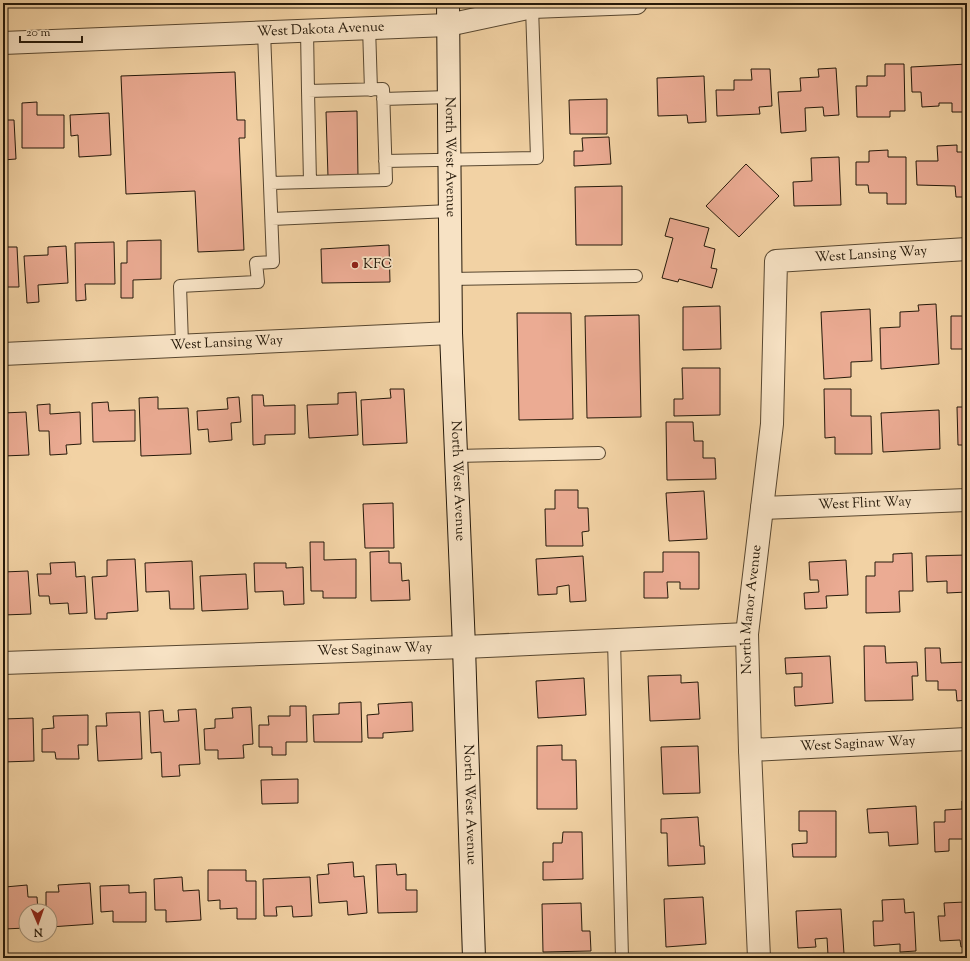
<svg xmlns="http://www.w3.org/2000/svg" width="970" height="961" font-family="'Sorts Mill Goudy',serif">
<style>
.building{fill:#ebab93;stroke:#25190a}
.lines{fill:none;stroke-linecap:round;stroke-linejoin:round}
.service-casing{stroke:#584730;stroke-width:14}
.minor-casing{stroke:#584730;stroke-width:24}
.tertiary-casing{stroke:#584730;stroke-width:24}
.secondary-casing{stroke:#25190a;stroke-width:24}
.service{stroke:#f7e2c4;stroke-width:12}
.minor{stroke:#f7e2c4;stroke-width:22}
.tertiary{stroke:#f7e2c4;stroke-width:22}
.secondary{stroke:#f7e2c4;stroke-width:22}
.poi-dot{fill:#8f2418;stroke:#f7e2c4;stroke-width:1.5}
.labels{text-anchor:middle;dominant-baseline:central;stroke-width:3.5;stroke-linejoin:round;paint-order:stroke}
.street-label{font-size:14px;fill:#25190a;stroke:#f7e2c4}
.poi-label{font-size:14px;fill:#25190a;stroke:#f7e2c4;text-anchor:start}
</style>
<rect width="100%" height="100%" fill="#f2d2a4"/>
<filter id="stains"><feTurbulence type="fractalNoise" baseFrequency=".005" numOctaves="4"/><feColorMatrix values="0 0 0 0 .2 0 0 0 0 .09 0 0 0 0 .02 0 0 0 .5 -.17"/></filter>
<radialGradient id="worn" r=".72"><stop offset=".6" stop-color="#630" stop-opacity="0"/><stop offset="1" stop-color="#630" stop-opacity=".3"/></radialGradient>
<path class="building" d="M885,64H904L905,111H890V117H857L856,86H867V76H885Z
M967,64V112H952V103H939V106L922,107L921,92H912L911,67Z
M836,68L839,115L824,116L823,107L805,108L806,131L781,133L778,92L801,91L800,78L819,77L818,69Z
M751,69H770L772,106L759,107L760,114L717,116L716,90H734V80H752Z
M235,72L237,120H245V138H239L244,250L198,252L195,191L126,194L121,76Z
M704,76L706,122L688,123L687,115L658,116L657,78Z
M607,99V134H570L569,100Z
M37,102V115H64V148H22V103Z
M357,111L358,177H328L326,112Z
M109,113L111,155L79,157L78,135L71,136L70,115Z
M3,120H14L16,159L3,160Z
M609,137L611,164L574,166V151H583L582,138Z
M957,145V152H967V197H956L955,186L917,185L916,161H938L937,146Z
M888,150V157H906V204H887V193H869L868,185H856V162H869V151Z
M839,157L841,205L794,206L793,182L812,181L811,158Z
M746,164L779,196L739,237L706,206Z
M622,186V245H576L575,187Z
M670,218L709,228L704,246L715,249L711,268L717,269L712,288L679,279L678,282L662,278L673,238L665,236Z
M161,240V279L133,280V298H121V263H127V241Z
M114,242L115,284H85L86,300L76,301L75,243Z
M389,245L390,282L322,283L321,249Z
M66,246L68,283L38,285L39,302L27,303L24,256L48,255V247Z
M3,247H17L19,287H3Z
M936,304L939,364L881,369L880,328L900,327V312L919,311L918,305Z
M720,306L721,349L683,350V307Z
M870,309L872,361L851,362V377L824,379L821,312Z
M517,313H571L573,419L519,420Z
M639,315L641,417L587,418L585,316Z
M951,316H967V349H951Z
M682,368H720V415L674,416V399H683Z
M390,389H404L407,443L363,445L361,400L391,398Z
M824,389H851V416H871L872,454H835V437L825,438Z
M356,392L358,435L309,438L307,405L338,404V393Z
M252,395H263L264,406L295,405V434L265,435V444L253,445Z
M158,397V409L188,408L191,454L141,456L139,398Z
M239,397L241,422L231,423L232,440L209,442L208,429L198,430L197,411L228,409L227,398Z
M108,402L109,411L135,410V441L93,442L92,403Z
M50,404V414L80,412L81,444L66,445L67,454L50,455L49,431H39L37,405Z
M957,407H967V445H958Z
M939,410L940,449L883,452L881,413Z
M26,412L29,455L3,456V413Z
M666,422H693L694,441H703V458H715L716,479L667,480Z
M555,490H578V508H588L589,531L582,532L583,546H546L545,509H555Z
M704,491L707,539L669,541L666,493Z
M393,503L394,548H365L363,504Z
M310,542H324V560L356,559V598H323V591H311Z
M389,551V563H401L402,581L409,580L410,600L371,601L370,552Z
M663,552H699V589H680V582H667L668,598H644V572H663Z
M912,553L913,591H899L900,612L866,613V576H875V562H893V554Z
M967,555V592L947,593V581L927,582L926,556Z
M583,556L586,601L570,602L569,585L557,587V594L538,595L536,559Z
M135,559L138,611L107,613V619H95L92,577L107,576V560Z
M846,560L848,595L826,596L827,608L805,609L804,593L819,592L818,580H810L809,562Z
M192,561L194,609H170L169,591L146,592L145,563Z
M75,562L76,577L85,576L87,613L69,614L68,603L50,604L49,596H39L37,574H51L50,563Z
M254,563H286V568L303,567L304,604L284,605L283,591L255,592Z
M28,571L31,614L3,615V572Z
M246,574L248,609L202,611L200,576Z
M864,646H885L886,663L917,662L918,676H912L913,700L865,701Z
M925,648H940L941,663L967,662V700L957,701L956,690H938V681H926Z
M830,656L833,703L795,706L794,687H802V673L786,674L785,658Z
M681,675V683L698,682L700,719L650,721L648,676Z
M584,678L586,715L538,718L536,681Z
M361,702L362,742H314L313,715L339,714V703Z
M412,702L413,731L383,733V738H368L367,715L379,714L378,704Z
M290,706H306L307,742H286V755H272V747H259V725H269L268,716H290Z
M251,707L253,744L243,745L244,758L218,759V750H205L204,729L215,728V719L233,718L232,708Z
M196,709L200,764L179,765L180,776L162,777L161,752L151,753L149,711L163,710L164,722L179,721L178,710Z
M140,712L142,759L98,761L96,726H107L106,713Z
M88,715V745H78L79,759H56L55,752H42V729L54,728L53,716Z
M33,718L34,761L3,762V719Z
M562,745V760H576L577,809H537V746Z
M698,746L700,793L663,794L661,747Z
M298,779V803L262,804L261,780Z
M962,801H967V839H949V851L935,852L934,822H945V810L962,809Z
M916,806L918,844L889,846L888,832L869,833L867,809Z
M799,811H836V857H793L792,844L807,843V831H799Z
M698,817L700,846H704L705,864L668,866L667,833H661V819Z
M563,832H582L583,879L543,880V862H553V843H562Z
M353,862L354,877L364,876L367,913L348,915L347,901L319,903L317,875L329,874L328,864Z
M396,864L397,875L406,874V890H417V912L378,913L376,865Z
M208,870H246V881H256V919H237V908L220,909V900L208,901Z
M182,877L183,891L199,890L201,920L166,922V910H155L154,879Z
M310,877L312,916L293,917L292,906L276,907L277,916H264L263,879Z
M90,883L93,924L50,927V911H46V892H59L58,885Z
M27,885L28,897H37L38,911H26V928L4,929L3,892H5V887Z
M129,885V893L146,892V922H113V911L101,912L100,886Z
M703,897L706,944L666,947L664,899Z
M904,899L905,913L914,912L916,951L900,952V944L874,946L873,921H883L882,900Z
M965,902V913H967V947H961L960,940L940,941L938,916H945L944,903Z
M581,903L582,931H590L591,951L543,952L542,904Z
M841,909L844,954L828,955L827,938L815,939L816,947L798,948L796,911Z
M664,954H687V958H664Z
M589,956H610V958H589Z"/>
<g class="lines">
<g class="service-casing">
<path id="service" d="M369,27L371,90
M308,91L310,182
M383,99L449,97
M385,161L537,158L532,7
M270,183L386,180L383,89L308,91L307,30
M272,219L450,211
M450,279L636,276
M182,344L180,286L258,282L256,263L273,262L264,32
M456,456L599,453
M614,640L622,958"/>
</g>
<g class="minor-casing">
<g id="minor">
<path id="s1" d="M3,354L451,333"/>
<path id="s2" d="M762,508L967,500"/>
<path id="s3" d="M3,663L464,647L747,634"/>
<path id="s4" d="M750,750L967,739"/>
<path id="s5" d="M759,958L750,750L747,634L772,424L776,261L967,249"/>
</g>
</g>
<g class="tertiary-casing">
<g id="tertiary">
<path id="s6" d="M3,43L448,25L532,7L636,3"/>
</g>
</g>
<g class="secondary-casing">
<g id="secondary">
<path id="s7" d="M448,3L451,333L464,647L474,958"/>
</g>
</g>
<use href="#service" class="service"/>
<use href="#minor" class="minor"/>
<use href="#tertiary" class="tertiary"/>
<use href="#secondary" class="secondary"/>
</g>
<circle class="poi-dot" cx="355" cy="265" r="4"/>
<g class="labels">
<g class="street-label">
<text stroke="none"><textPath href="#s6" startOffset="318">West Dakota Avenue</textPath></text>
<text stroke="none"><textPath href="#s7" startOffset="154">North West Avenue</textPath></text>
<text stroke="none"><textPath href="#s5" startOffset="794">West Lansing Way</textPath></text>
<text stroke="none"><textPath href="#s1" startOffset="224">West Lansing Way</textPath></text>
<text stroke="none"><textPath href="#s7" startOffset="478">North West Avenue</textPath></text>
<text stroke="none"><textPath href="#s2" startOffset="103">West Flint Way</textPath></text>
<text stroke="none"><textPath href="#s5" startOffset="349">North Manor Avenue</textPath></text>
<text stroke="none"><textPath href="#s3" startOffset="372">West Saginaw Way</textPath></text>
<text stroke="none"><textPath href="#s4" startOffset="108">West Saginaw Way</textPath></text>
<text stroke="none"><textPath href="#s7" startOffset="802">North West Avenue</textPath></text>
</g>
<g class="poi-label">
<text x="363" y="265">KFC</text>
</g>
</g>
<rect width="970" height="961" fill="none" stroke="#f2d2a4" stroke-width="16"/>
<rect x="4" y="4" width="962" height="953" fill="none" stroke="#25190a" stroke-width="2"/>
<rect x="8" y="8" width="954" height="945" fill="none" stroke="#25190a"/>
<g transform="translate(38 923) rotate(178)"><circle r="19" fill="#f7e2c4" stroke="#a3927a"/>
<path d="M0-3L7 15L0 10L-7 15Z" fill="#8f2418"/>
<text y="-6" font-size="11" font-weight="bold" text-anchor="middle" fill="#25190a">N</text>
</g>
<path d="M20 36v6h62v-6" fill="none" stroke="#25190a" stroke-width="2"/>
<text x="26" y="36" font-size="12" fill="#25190a" stroke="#f7e2c4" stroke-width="3" paint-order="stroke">20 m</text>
<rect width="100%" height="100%" filter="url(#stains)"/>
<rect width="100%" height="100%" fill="url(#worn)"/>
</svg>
